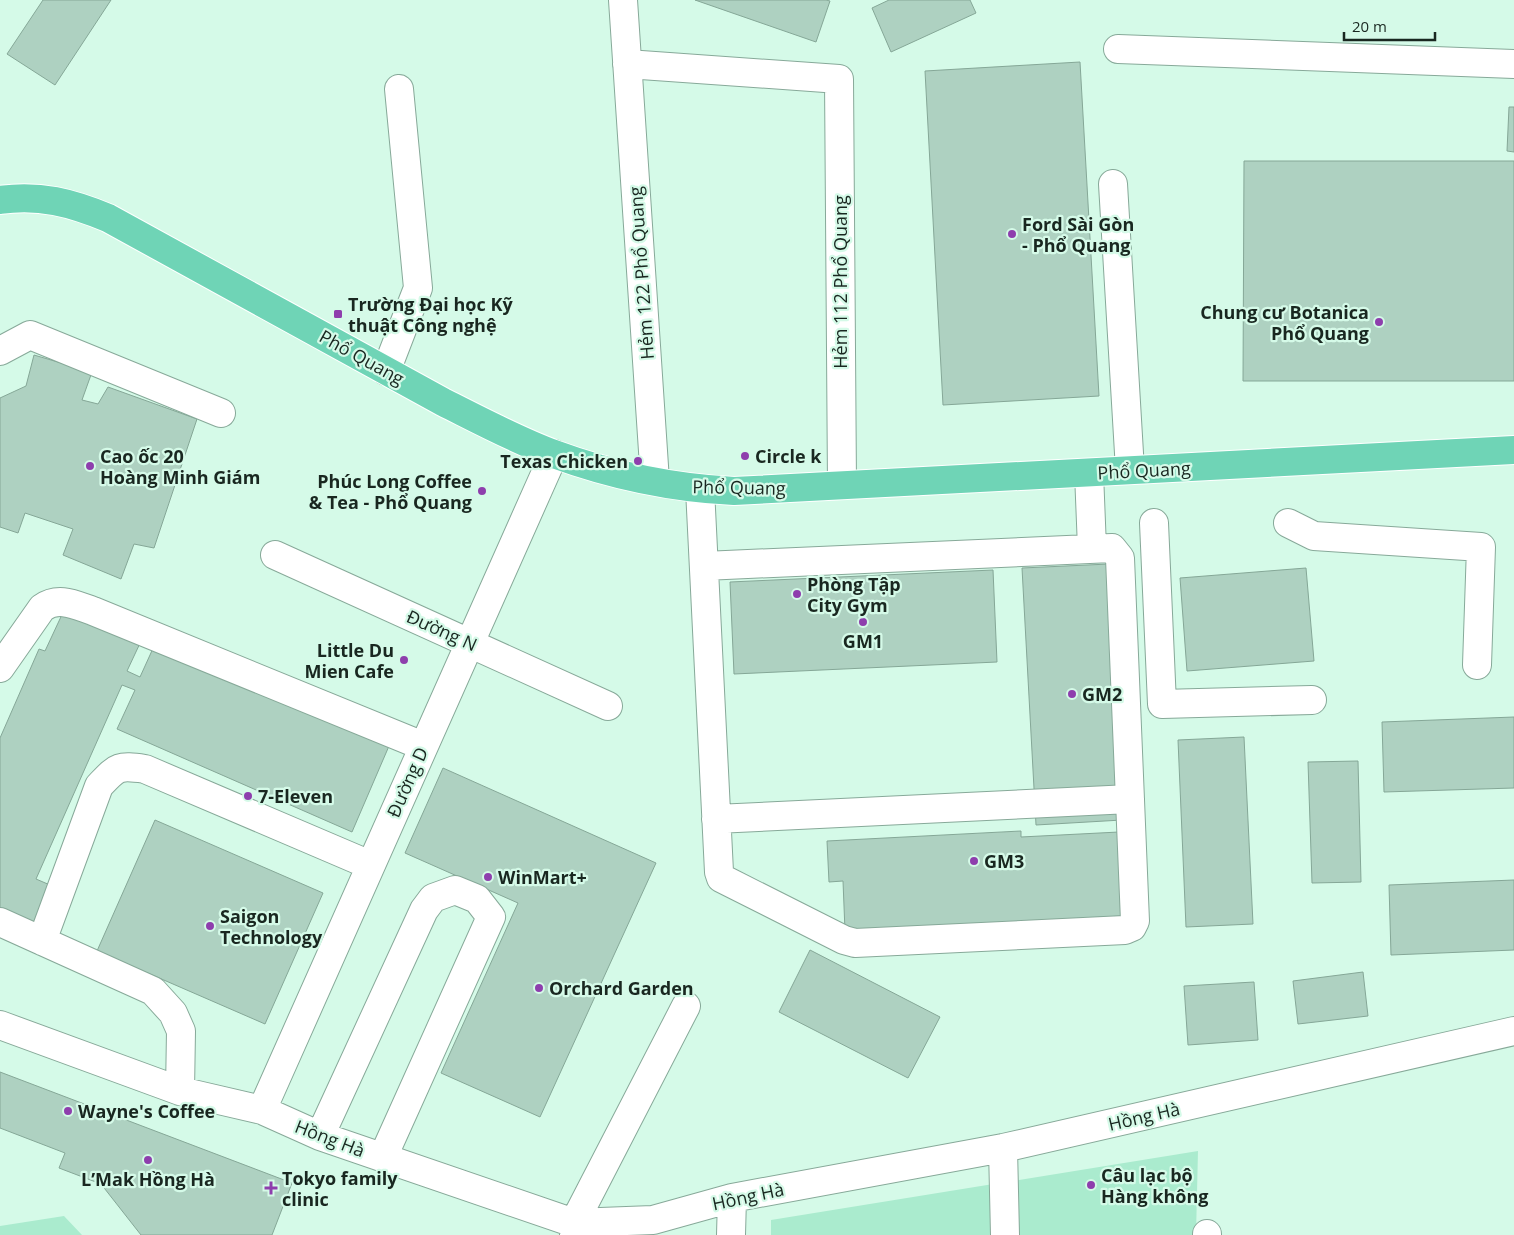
<svg xmlns="http://www.w3.org/2000/svg" width="1514" height="1235" font-family="'Open Sans',sans-serif">
<style>
.green{fill:#aaebce}
.building{fill:#aed1c1;stroke:#85a797}
.lines{fill:none;stroke-linecap:round;stroke-linejoin:round}
.minor-casing{stroke:#87a999;stroke-width:30}
.major-casing{stroke:#fff;stroke-width:30}
.minor{stroke:#fff;stroke-width:28}
.major{stroke:#6fd4b6;stroke-width:28}
.poi-dot{fill:#8e3ead;stroke:#d5fae8;stroke-width:2}
.labels{text-anchor:middle;dominant-baseline:central;stroke-width:4.5;stroke-linejoin:round;paint-order:stroke}
.poi-label{font-size:18px;font-weight:bold;fill:#192720;stroke:#d5fae8;text-anchor:start}
.street-label{font-size:18px;fill:#192720;stroke:#d5fae8}
</style>
<rect width="100%" height="100%" fill="#d5fae8"/>
<path class="green" d="M1198,1151L1196,1235H771V1220Z
M64,1216L82,1235H0V1226Z"/>
<path class="building" d="M43,0H111L55,85L7,54Z
M695,0H826L830,1L816,42Z
M889,0H970L976,13L891,52L872,8Z
M1080,62L1099,396L943,405L925,71Z
M1509,107H1514V152L1507,151Z
M1244,161H1514V381H1243Z
M34,355L92,372L82,400L98,404L108,387L197,419L154,548L134,544L121,579L63,555L73,529L25,513L18,533L0,527V398L26,386Z
M1109,564L1122,820L1036,825L1022,568Z
M1306,568L1314,661L1187,671L1180,578Z
M993,570L997,662L734,674L730,582Z
M66,606L142,639L127,671L140,677L155,644L389,746L352,832L117,729L135,690L122,685L36,879L50,885L33,924L0,909V738L39,649L45,651Z
M1514,717V788L1384,792L1382,722Z
M1244,737L1253,924L1186,927L1178,740Z
M1358,761L1361,882L1312,883L1308,762Z
M443,768L656,863L540,1117L441,1073L518,903L405,853Z
M155,820L323,893L265,1024L97,951Z
M1021,831V837L1119,832L1123,916L845,931L843,881L829,882L827,841Z
M1514,880V950L1391,955L1389,885Z
M810,950L940,1017L908,1078L779,1012Z
M1363,972L1368,1016L1298,1024L1293,981Z
M1254,982L1258,1040L1188,1045L1184,986Z
M0,1072L292,1183L272,1235H141L101,1184L59,1168L65,1153L0,1128Z"/>
<g class="lines">
<g class="minor-casing">
<path id="minor" d="M623,0L655,481
M1118,49L1514,64
M627,64L839,79L842,485
M1113,184L1130,470
M0,351L30,335L221,413
M386,371L418,288L399,89
M1089,473L1092,548
M700,489L719,872L721,878L844,940L855,943L1125,930L1132,927L1135,921L1120,558L1112,548L704,566
M1154,523L1162,704L1312,700
M1288,523L1314,536L1481,547L1477,665
M275,555L608,706
M0,668L42,608C59,596 75,605 93,611L423,746
M716,819L1130,799
M0,922L153,991L173,1013L181,1031L180,1091
M42,941L99,786C117,767 117,765 145,769L370,865
M0,1025L180,1091L262,1110L320,1136L574,1223L653,1220L732,1198L1003,1148L1514,1031
M262,1110L554,454
M320,1136L424,910L433,898L455,890L477,899L491,917L383,1157
M1003,1148L1005,1235
M574,1235V1223L686,1006
M731,1235L732,1198
M1207,1235V1234"/>
</g>
<g class="major-casing">
<path id="major" d="M0,200C39,194 72,203 108,218L443,402C479,420 516,440 554,454C611,475 673,488 734,491L1514,450"/>
</g>
<use href="#minor" class="minor"/>
<use href="#major" class="major"/>
</g>
<g class="poi-dot">
<circle cx="1012" cy="234" r="5"/>
<rect x="333" y="309" width="10" height="10" rx="2.5"/>
<circle cx="1379" cy="322" r="5"/>
<circle cx="745" cy="456" r="5"/>
<circle cx="638" cy="461" r="5"/>
<circle cx="90" cy="466" r="5"/>
<circle cx="482" cy="491" r="5"/>
<circle cx="797" cy="594" r="5"/>
<circle cx="863" cy="622" r="5"/>
<circle cx="404" cy="660" r="5"/>
<circle cx="1072" cy="694" r="5"/>
<circle cx="248" cy="796" r="5"/>
<circle cx="974" cy="861" r="5"/>
<circle cx="488" cy="877" r="5"/>
<circle cx="210" cy="926" r="5"/>
<circle cx="539" cy="988" r="5"/>
<circle cx="68" cy="1111" r="5"/>
<circle cx="148" cy="1160" r="5"/>
<circle cx="1091" cy="1185" r="5"/>
<path d="M268.5 1180.5h5v5h5v5h-5v5h-5v-5h-5v-5h5z"/>
</g>
<g class="labels">
<g class="poi-label">
<text x="1022" y="224">Ford Sài Gòn<tspan x="1022" dy="21">- Phổ Quang</tspan></text>
<text x="348" y="304">Trường Đại học Kỹ<tspan x="348" dy="21">thuật Công nghệ</tspan></text>
<text x="1369" y="312" text-anchor="end">Chung cư Botanica<tspan x="1369" dy="21">Phổ Quang</tspan></text>
<text x="100" y="456">Cao ốc 20<tspan x="100" dy="21">Hoàng Minh Giám</tspan></text>
<text x="755" y="456">Circle k</text>
<text x="628" y="461" text-anchor="end">Texas Chicken</text>
<text x="472" y="481" text-anchor="end">Phúc Long Coffee<tspan x="472" dy="21">&amp; Tea - Phổ Quang</tspan></text>
<text x="807" y="584">Phòng Tập<tspan x="807" dy="21">City Gym</tspan></text>
<text x="863" y="641" text-anchor="middle">GM1</text>
<text x="394" y="650" text-anchor="end">Little Du<tspan x="394" dy="21">Mien Cafe</tspan></text>
<text x="1082" y="694">GM2</text>
<text x="258" y="796">7-Eleven</text>
<text x="984" y="861">GM3</text>
<text x="498" y="877">WinMart+</text>
<text x="220" y="916">Saigon<tspan x="220" dy="21">Technology</tspan></text>
<text x="549" y="988">Orchard Garden</text>
<text x="78" y="1111">Wayne's Coffee</text>
<text x="1101" y="1175">Câu lạc bộ<tspan x="1101" dy="21">Hàng không</tspan></text>
<text x="282" y="1178">Tokyo family<tspan x="282" dy="21">clinic</tspan></text>
<text x="148" y="1179" text-anchor="middle">L’Mak Hồng Hà</text>
</g>
<g class="street-label">
<text transform="translate(641 273) rotate(-94)">Hẻm 122 Phổ Quang</text>
<text transform="translate(840 282) rotate(-90)">Hẻm 112 Phổ Quang</text>
<text transform="translate(362 357) rotate(29)">Phổ Quang</text>
<text transform="translate(1144 470) rotate(-3)">Phổ Quang</text>
<text transform="translate(739 487) rotate(1)">Phổ Quang</text>
<text transform="translate(442 630) rotate(24)">Đường N</text>
<text transform="translate(407 782) rotate(-66)">Đường D</text>
<text transform="translate(1144 1116) rotate(-13)">Hồng Hà</text>
<text transform="translate(330 1138) rotate(21)">Hồng Hà</text>
<text transform="translate(748 1196) rotate(-12)">Hồng Hà</text>
</g>
</g>
<path d="M1344 32v8h91v-8" fill="none" stroke="#192720" stroke-width="2.5"/>
<text x="1352" y="32" font-size="15" fill="#192720" stroke="#d5fae8" stroke-width="4" paint-order="stroke">20 m</text>
</svg>
